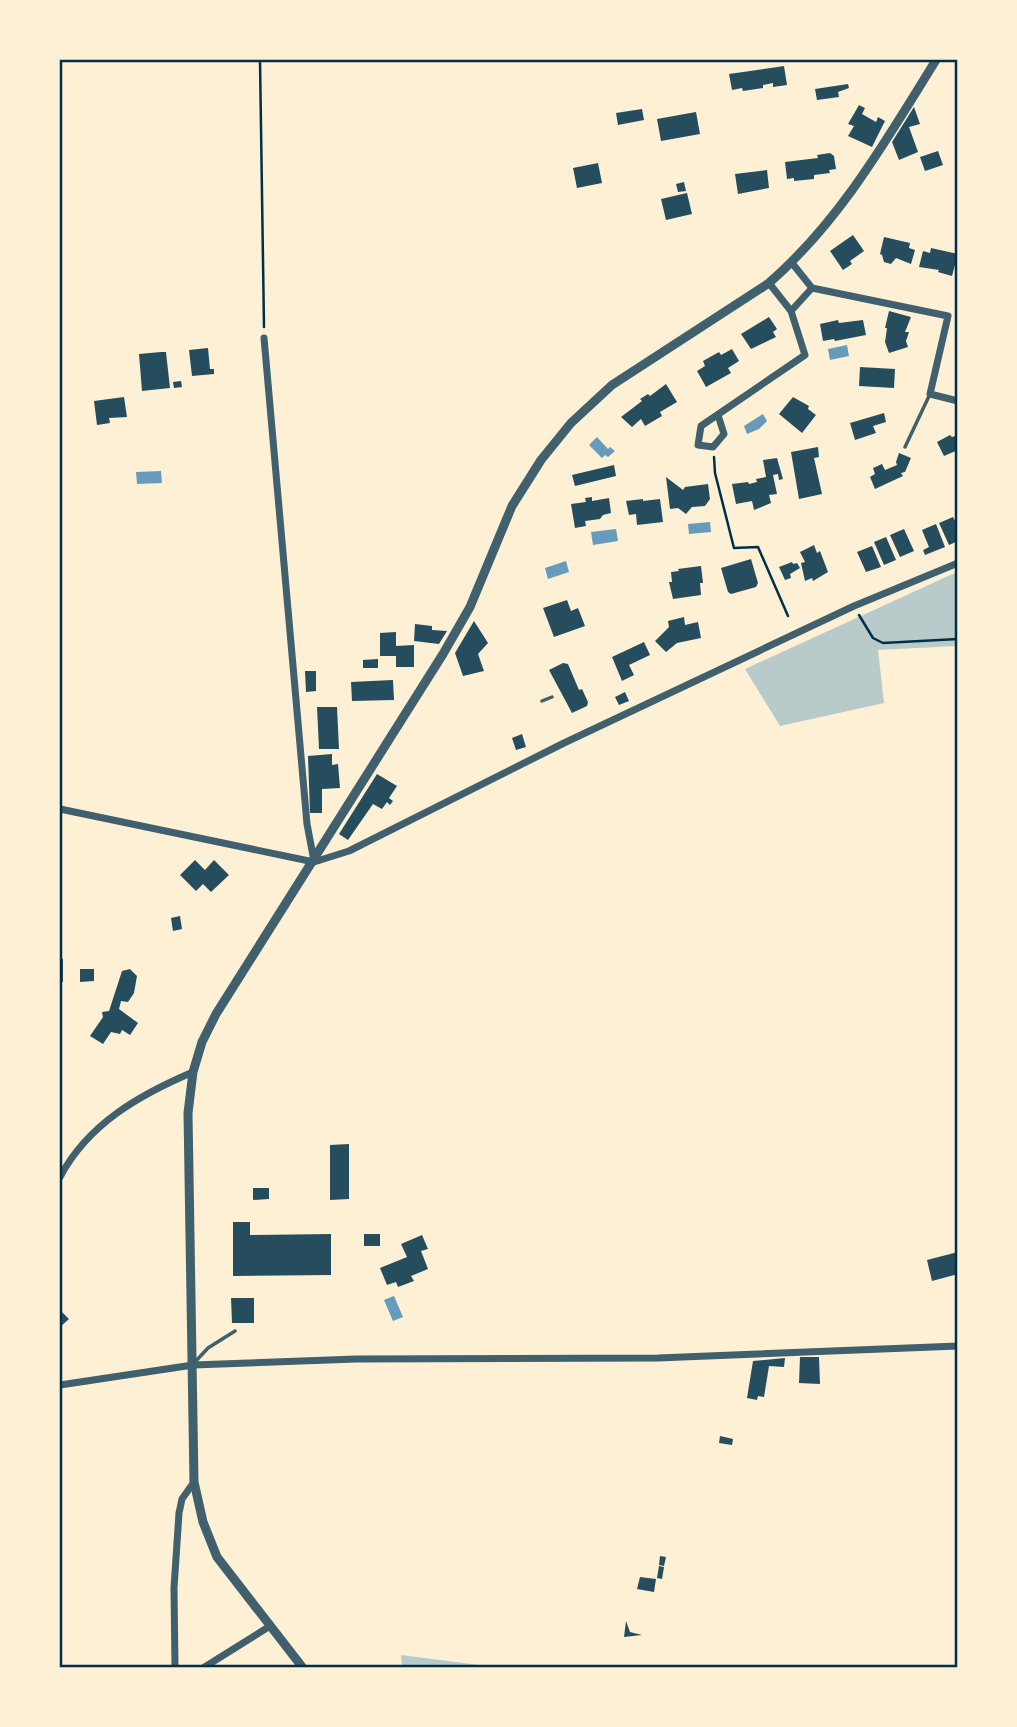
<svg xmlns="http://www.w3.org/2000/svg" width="1017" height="1727" font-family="'Varela Round',sans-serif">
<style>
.green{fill:#b9caca}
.water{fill:#669bbc}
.building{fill:#264d5e}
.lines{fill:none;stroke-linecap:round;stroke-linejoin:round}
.path{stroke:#003049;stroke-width:2.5}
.service{stroke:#3f606c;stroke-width:3.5}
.minor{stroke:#3f606c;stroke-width:7}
.tertiary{stroke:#3f606c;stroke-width:9}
.neatline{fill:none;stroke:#003049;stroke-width:2.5}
</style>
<rect width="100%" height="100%" fill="#fdf0d5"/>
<path class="green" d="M957,572V646L878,650L884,703L780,726L745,669Z
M401,1655L479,1665V1667H402Z"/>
<path class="water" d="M847,345L849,356L830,360L828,349Z
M763,414L767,421L759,429L747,434L744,426Z
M597,437L608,449L610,447L615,451L608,457L605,455L602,458L589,445Z
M161,471L162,483L137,484L136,472Z
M710,522L711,532L689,534L688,524Z
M616,529L618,541L593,545L591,532Z
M566,561L569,572L548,579L545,568Z
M394,1296L403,1317L393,1321L384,1300Z"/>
<path class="building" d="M784,66L787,85L773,87V83L763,85V88L743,91L742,88L732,90L729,74Z
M848,84L849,88L838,92L839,97L817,100L815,89Z
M859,105L865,108L862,114L876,122L878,117L885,121L872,147L848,136L854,126L848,124Z
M914,107L920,124L909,127L918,152L899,160L892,142Z
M642,109L644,120L618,125L616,113Z
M696,112L700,134L661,141L657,119Z
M938,151L943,165L925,171L920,157Z
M830,153L834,156L836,169L829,170L830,173L814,175V179L794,181V178L787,179L785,162L818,158L817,155Z
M598,163L602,183L577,188L573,168Z
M767,170L769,188L738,194L735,174Z
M684,182L686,191L678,192L676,184Z
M687,193L692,214L666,220L661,199Z
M853,235L864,251L850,261L852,264L843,270L830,251Z
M884,237L910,243L909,248L915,250L911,264L896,258L891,264L884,262L882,255L880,254Z
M931,248L958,254L952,276L938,272L939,270L919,267L923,251L930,253Z
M889,311L911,317L905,332H909L906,341L908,347L889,353L885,342L887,328H885Z
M769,317L777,329L773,332L776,337L751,349L741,334Z
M838,320L839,323L863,320L866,335L835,341L834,339L823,341L820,324Z
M208,348L210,369H214V374L192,376L189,350Z
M732,349L739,361L728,368L731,373L706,387L697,371L705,366L703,361L719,352L721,355Z
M161,352H166L170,388L142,391L139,354Z
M860,367L895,369L894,388L859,386Z
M181,381L182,387L174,388L173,382Z
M666,384L677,402L660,412L662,416L645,426L641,419L632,427L621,417L642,401L640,399L648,394L650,396Z
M124,397L127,417L109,418L110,423L97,425L94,401Z
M793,397L809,406L808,409L816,415L802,433L779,414Z
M884,413L886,422L873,426L876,433L855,440L850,423Z
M950,435L952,437L958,435V450L944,456L937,442Z
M818,447L819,457L814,458L822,494L799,499L791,452Z
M899,453L911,458L905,472L901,473L903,476L875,489L870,477L875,474L873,468L882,464L885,470L897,465L896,462Z
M777,458L783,479L779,480L778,474L773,475L777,494L769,495L771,503L754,510L752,501L736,504L732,484L748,482L749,484L757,482L756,479L766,477L763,460Z
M614,465L616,476L575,486L572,475Z
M666,477L683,490L685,487L708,484L710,499L705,506L692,507L686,514L678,508L670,509Z
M592,497V501L609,498L611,513L603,515L600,519L585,521L586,526L575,528L571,504L586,502L585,498Z
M643,499V501L660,499L663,522L637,525L636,514L629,515L626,501Z
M953,517L958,527V541L949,545L939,523Z
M936,524L945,547L925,555L923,550L929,547L922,530Z
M904,529L914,551L900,557L890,535Z
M886,537L896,560L884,565L874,542Z
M814,545L817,553L820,551L828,572L813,581L812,578L805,581L801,563L805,562L800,552Z
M872,546L881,567L866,572L857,552Z
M751,559L758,583L756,587L731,594L728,592L721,568Z
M792,562L793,564L797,563L800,568L790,574L791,578L785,580L779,567Z
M701,566L703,583H700L701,595L673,599L669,582H672L671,572L679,571L678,569Z
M567,600L571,611L578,608L585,626L554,637L543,608Z
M684,617L685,625L698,622L701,638L677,643L666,652L655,641L669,627L668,621Z
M474,621L488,643L478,654L484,671L463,676L455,653Z
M415,624L432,626V630L447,631L439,644L414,641Z
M396,632V646L414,645V667H396V656H380V633Z
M644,642L650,655L629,665L634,675L622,681L612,657Z
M378,659V668H363V660Z
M563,663L568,664L579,690L582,689L588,702L587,706L572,713L549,670Z
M305,671H316V691L306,692Z
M393,680L394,700L352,701L351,682Z
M625,692L629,701L619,705L615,697Z
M317,707H337L339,749H319Z
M522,734L526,747L516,750L512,738Z
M332,754V765L338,764L340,788L322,789V813H310L308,756Z
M377,774L397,786L389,798L393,801L390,805L387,802L382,809L373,804L348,840L339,834Z
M195,860L205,870L214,860L229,875L211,892L203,884L196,891L180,875Z
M180,916L182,929L173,931L171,918Z
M60,958L63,959V982H60Z
M80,969H94V981L80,982Z
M130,969L137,976L134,993L128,1002L121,1001L119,1009L138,1023L130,1035L122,1030L120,1034L111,1032L103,1044L90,1036L103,1017L102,1012L109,1011L122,971Z
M349,1144V1199L330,1200V1145Z
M253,1188H269V1199L253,1200Z
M233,1222H250V1235L331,1234V1275L233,1276Z
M364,1234H380V1246H364Z
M422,1235L428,1249L421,1251L428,1269L411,1276L414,1281L398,1287L396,1282L387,1285L380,1268L407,1257L401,1244Z
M958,1252V1274L932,1281L927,1260Z
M231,1298H254V1323H232Z
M60,1310L69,1319L60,1327Z
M800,1357H819L820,1384L799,1383Z
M785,1358L784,1367L769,1366L764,1397L758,1396L757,1400L747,1398L753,1361Z
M720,1436L733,1439L732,1445L719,1443Z
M660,1556L666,1557L664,1566L659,1565Z
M659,1566L664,1567L662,1579L657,1578Z
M640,1577L656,1579L654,1592L637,1589Z
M626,1621L630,1632L642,1635L624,1637Z"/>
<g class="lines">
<path class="path" d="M260,60L264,327
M714,457L715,473L734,548L758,547L788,616
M859,615L873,638L883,643L958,639"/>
<path class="service" d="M905,447L930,394
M542,701L552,697
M194,1363L208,1348L235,1331"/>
<path class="minor" d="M792,263L812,288L948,316L930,394L958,401
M791,311L812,288
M264,338L307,824L314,861
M718,415L724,434L713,447L698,445L701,426L805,355L791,311L769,283
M60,809L314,862L349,851L564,743L854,606L958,563
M60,1177C88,1124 139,1095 193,1072
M60,1385L193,1365L356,1359L658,1358L958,1346
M175,1668L174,1588L179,1513L182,1499L194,1482
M203,1668L270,1626"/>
<path class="tertiary" d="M303,1668L217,1557L203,1522L194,1482L188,1113L193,1072L202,1042L216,1014L443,654L470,607L512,506L541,460L571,423L612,385L769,283C840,221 887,139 936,60"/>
</g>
<rect width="1017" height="1727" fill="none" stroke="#fdf0d5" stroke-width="122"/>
<rect x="61" y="61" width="895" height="1605" class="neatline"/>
</svg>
